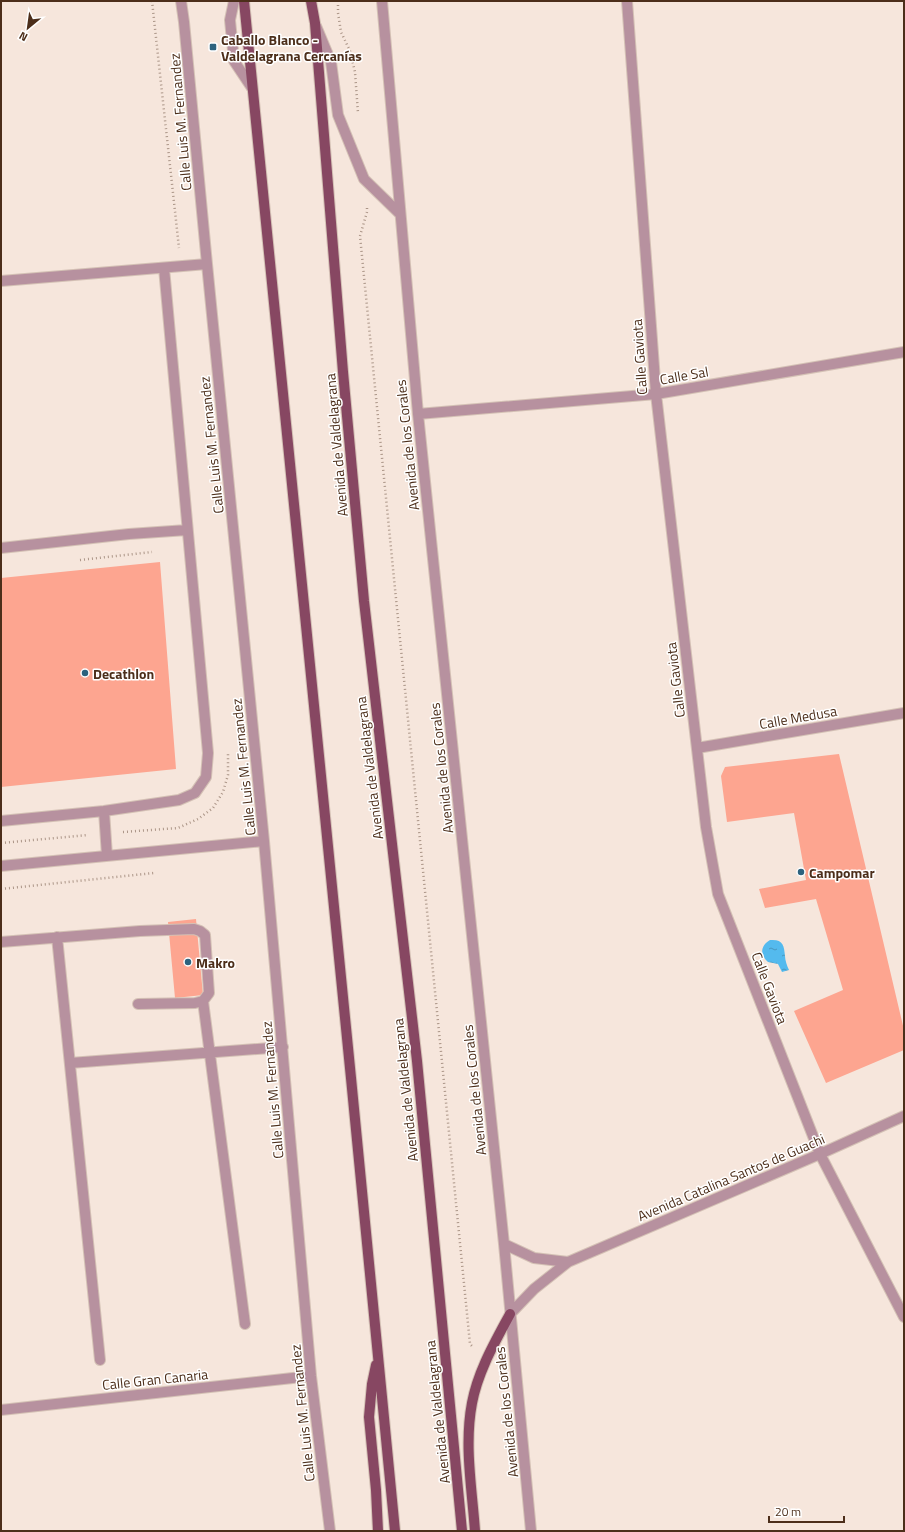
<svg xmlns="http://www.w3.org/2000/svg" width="905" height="1532" font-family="'Titillium Web',sans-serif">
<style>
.water{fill:url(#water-ripples)}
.building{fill:#fda590}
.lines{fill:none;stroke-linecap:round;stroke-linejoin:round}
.minor-casing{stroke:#d4c1b5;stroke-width:12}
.major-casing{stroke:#d4c1b5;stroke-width:12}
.path{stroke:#ab9587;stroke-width:2.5;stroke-dasharray:1 3;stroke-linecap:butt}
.minor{stroke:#b7919f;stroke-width:10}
.major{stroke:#874762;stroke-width:10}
.poi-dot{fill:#2d627e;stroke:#fff;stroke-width:1.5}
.labels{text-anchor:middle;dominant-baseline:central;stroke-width:3;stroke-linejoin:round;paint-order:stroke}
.poi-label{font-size:14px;font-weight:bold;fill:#4c2e1a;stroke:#fff;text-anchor:start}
.street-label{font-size:14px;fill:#4c2e1a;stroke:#fff}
</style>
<defs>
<pattern id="water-ripples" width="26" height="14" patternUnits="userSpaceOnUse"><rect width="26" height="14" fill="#54baee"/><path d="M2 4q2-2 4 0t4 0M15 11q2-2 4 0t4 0" fill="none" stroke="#4898c0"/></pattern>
</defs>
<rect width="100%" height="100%" fill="#f6e6dc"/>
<path class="water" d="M770,940C783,939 784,945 785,956C785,960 787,966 789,970L782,972L778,964L768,962C760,955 760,946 770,940Z"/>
<path class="building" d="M160,562L176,769L1,787V578Z
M839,754L904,1030V1050L826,1083L794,1011L843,990L816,899L765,908L759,889L806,880L794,813L727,822L721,776L725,767Z
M196,919L203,995L175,998L168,922Z"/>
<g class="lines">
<g class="minor-casing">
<path id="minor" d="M181,1L184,22L207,264L264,841L311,1376L330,1531
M234,1L230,20L234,61L252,88
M382,1L418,414L504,1244L531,1531
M627,1L656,394L706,827L718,894L820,1154L904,1317
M316,26L331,62L338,115L364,179L400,214
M1,281L207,264
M418,414L656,394L904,352
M1,548L129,534L187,530
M697,748L904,713
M104,811L107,856
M1,821L104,811L179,800L195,793L206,777L208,753L164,268
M1,866L264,841
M57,937L100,1360
M1,942L140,931L194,929L200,931L205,935L209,993L203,1001
M138,1004L195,1003L203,1001L245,1324
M70,1063L283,1047
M504,1244L534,1258L568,1262
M510,1314L534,1289L568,1262L820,1154L904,1116
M1,1410L311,1376"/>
</g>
<g class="major-casing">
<path id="major" d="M244,1L351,1078L395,1531
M311,1L315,23L343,372L364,601L417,1061L462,1531
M376,1365L372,1384L369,1417L376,1490L378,1531
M475,1531C472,1489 464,1445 472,1403C478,1371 495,1342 510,1314"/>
</g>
<path class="path" d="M152,1L179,248
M338,1V13L341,32L350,51L355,72L358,113
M367,208V212L360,236L470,1344L473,1347
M80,560L152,552
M123,832L178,828L198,819L213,808L223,792L228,775V754
M1,843L88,835
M1,889L154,873"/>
<use href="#minor" class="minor"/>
<use href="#major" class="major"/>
</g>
<g class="poi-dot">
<rect x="209" y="43" width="8" height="8" rx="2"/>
<circle cx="85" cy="673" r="4"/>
<circle cx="801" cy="872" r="4"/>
<circle cx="188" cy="962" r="4"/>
</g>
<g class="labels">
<g class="poi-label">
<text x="221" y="39">Caballo Blanco -<tspan x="221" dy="16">Valdelagrana Cercanías</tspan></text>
<text x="93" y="673">Decathlon</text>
<text x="809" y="872">Campomar</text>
<text x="196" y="962">Makro</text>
</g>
<g class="street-label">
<text transform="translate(180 122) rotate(-95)">Calle Luis M. Fernandez</text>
<text transform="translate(639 357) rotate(-94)">Calle Gaviota</text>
<text transform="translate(684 375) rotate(-10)">Calle Sal</text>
<text transform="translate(211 445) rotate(-96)">Calle Luis M. Fernandez</text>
<text transform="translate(336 445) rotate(-95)">Avenida de Valdelagrana</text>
<text transform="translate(407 445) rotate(-96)">Avenida de los Corales</text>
<text transform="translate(675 680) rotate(-97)">Calle Gaviota</text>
<text transform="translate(798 717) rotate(-10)">Calle Medusa</text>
<text transform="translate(243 767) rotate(-96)">Calle Luis M. Fernandez</text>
<text transform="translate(369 768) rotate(-97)">Avenida de Valdelagrana</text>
<text transform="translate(441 768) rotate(-96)">Avenida de los Corales</text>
<text transform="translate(770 988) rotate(69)">Calle Gaviota</text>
<text transform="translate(272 1090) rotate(-95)">Calle Luis M. Fernandez</text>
<text transform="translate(405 1090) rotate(-96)">Avenida de Valdelagrana</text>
<text transform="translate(474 1090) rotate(-96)">Avenida de los Corales</text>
<text transform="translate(731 1177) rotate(-23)">Avenida Catalina Santos de Guachi</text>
<text transform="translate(155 1379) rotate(-6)">Calle Gran Canaria</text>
<text transform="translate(437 1412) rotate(-96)">Avenida de Valdelagrana</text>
<text transform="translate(506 1412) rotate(-96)">Avenida de los Corales</text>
<text transform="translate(302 1413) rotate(-96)">Calle Luis M. Fernandez</text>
</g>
</g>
<rect width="905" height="1532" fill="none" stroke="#4c2e1a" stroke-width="4"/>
<g transform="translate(28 28) rotate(209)" stroke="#ffffff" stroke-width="3" paint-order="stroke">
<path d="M0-3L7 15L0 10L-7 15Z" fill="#4c2e1a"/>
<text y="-6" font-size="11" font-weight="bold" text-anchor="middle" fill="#4c2e1a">N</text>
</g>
<path d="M769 1516v6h75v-6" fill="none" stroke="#4c2e1a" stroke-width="2"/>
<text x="775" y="1516" font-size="12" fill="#4c2e1a" stroke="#ffffff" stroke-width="3" paint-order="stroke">20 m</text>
</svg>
